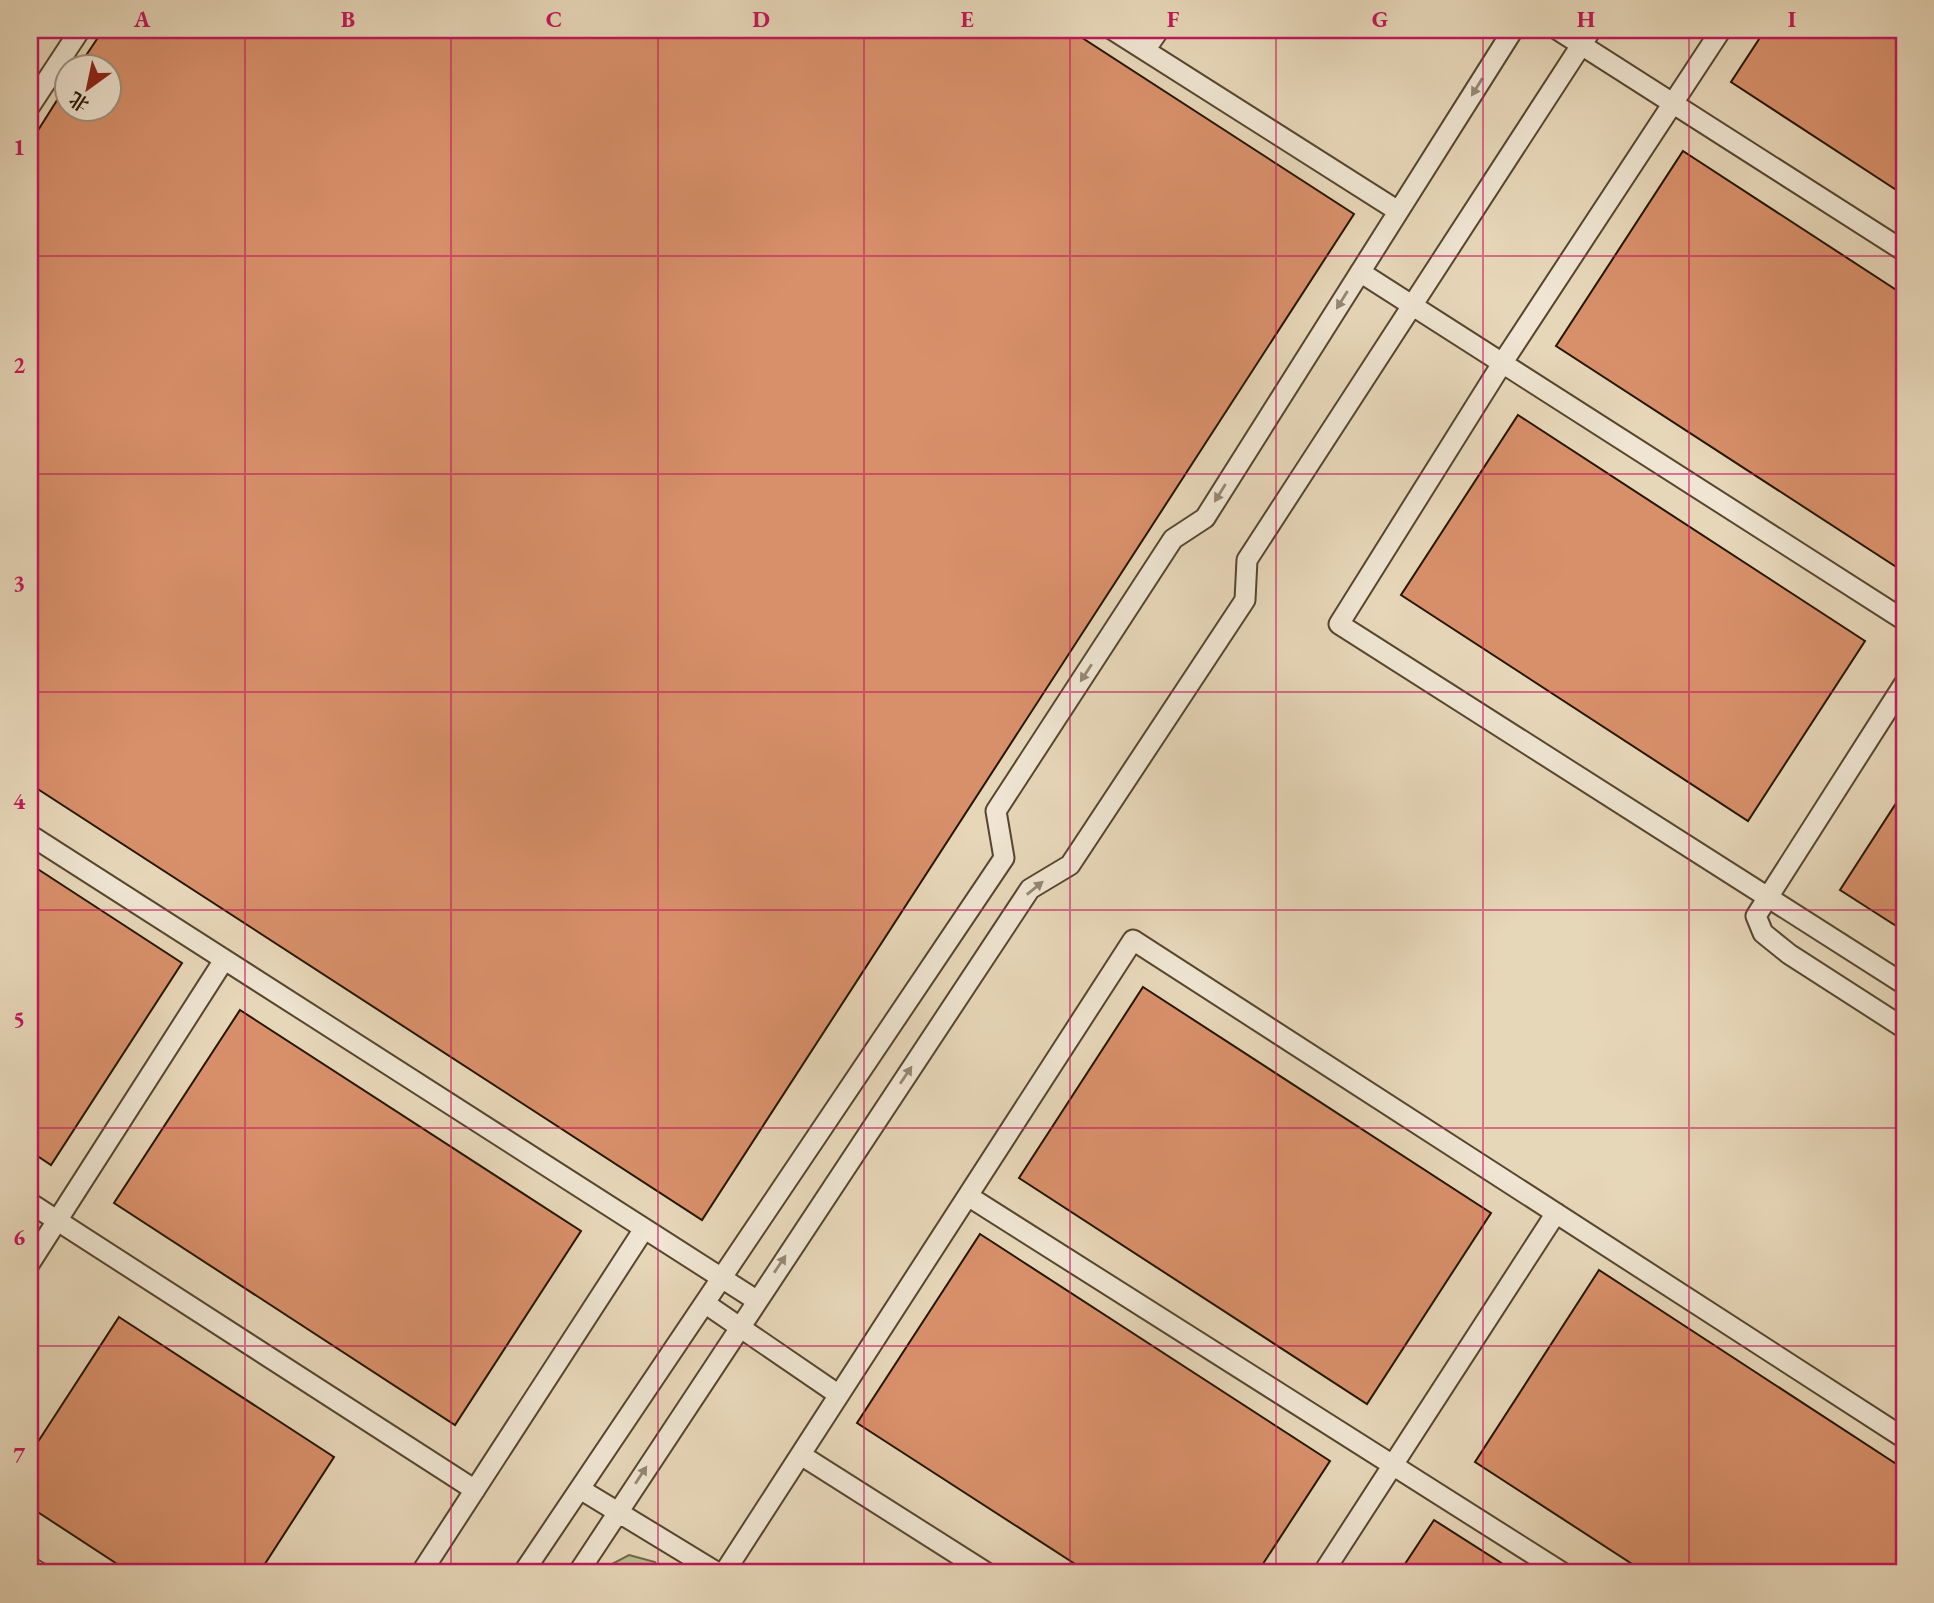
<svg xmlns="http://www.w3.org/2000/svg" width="1934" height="1603" font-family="'EB Garamond','Noto Serif SC',serif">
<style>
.green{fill:#b8be8e;stroke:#6f6a47;stroke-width:2}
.building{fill:#d8906b;stroke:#261500;stroke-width:2}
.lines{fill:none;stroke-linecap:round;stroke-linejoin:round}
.lane-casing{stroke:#56462e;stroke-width:23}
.lane{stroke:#efe5d2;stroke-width:19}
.oneway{fill:#958774}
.grid{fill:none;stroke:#c2185b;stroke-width:2;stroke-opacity:0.55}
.neatline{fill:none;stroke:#c2185b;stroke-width:2.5}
.grid-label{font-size:23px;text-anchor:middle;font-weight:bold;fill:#c2185b}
</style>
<rect width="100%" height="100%" fill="#e7d7b9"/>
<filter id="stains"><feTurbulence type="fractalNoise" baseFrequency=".00286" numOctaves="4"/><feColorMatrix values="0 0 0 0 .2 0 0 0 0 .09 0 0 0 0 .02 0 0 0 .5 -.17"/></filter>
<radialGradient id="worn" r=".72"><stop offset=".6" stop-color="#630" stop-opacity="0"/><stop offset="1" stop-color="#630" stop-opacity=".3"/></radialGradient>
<path class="green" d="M629,1555L655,1562L661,1573H595Z"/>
<path class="building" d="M103,30H1070L1354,214L702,1220L30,784V143L66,86V108H108V66H79Z
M1765,30H1904V195L1731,82Z
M1683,151L1904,295V572L1556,346Z
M1518,415L1865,641L1748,821L1401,595Z
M1904,791V931L1840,890Z
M30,864L182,963L51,1165L30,1151Z
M1143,987L1491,1213L1367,1404L1019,1178Z
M240,1010L581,1231L455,1425L114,1203Z
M980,1234L1330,1461L1257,1573H1089L857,1423Z
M1599,1270L1904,1469V1573H1646L1475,1462Z
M119,1317L334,1457L259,1573H131L30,1507V1454Z
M1434,1520L1517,1573H1399Z"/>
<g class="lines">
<g class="lane-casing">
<path id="lane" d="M1113,30L1398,211
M1558,30L1904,251
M1721,30L1503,362L1339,624L1904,984
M1145,50L1159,30
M30,106L80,30
M1360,272L1904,620
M1904,684L1756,916L1763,933L1789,954L1904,1028
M30,835L756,1300
M968,1196L1563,1573
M30,1203L475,1490
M30,1263L224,960
M706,1304L839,1395
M801,1455L987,1573
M580,1489L718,1573
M30,1567L40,1573
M421,1573L644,1229
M523,1573L1004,858L996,811L1173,539L1205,518L1513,30
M578,1573L1030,889L1070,865L1245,600L1247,560L1591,30
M724,1573L1133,940L1904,1438
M1323,1573L1556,1213"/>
</g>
<use href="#lane" class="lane"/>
</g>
<defs><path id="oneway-solid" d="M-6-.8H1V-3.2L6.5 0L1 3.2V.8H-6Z" transform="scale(1.75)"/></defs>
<g class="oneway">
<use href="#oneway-solid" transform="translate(1477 87) rotate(122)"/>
<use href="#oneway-solid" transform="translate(1342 300) rotate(122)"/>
<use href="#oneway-solid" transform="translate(1220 493) rotate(122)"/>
<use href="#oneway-solid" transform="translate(1086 673) rotate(123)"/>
<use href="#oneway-solid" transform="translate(1035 888) rotate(-39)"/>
<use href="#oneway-solid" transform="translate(906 1075) rotate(-56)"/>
<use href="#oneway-solid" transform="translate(780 1264) rotate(-56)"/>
<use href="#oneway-solid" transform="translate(641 1475) rotate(-57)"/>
</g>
<path class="grid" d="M245,30V1573M451,30V1573M658,30V1573M864,30V1573M1070,30V1573M1276,30V1573M1483,30V1573M1689,30V1573M30,256H1904M30,474H1904M30,692H1904M30,910H1904M30,1128H1904M30,1346H1904"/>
<rect width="1934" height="1603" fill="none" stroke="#e7d7b9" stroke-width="77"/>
<g transform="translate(88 88) rotate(213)"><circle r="33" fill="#efe5d2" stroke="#9f927e" stroke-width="2"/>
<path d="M0-5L12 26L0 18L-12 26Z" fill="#8f2418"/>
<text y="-10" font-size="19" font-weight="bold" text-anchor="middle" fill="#261500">北</text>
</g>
<rect x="38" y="38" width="1858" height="1526" class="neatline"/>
<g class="grid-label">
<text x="142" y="27">A</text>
<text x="348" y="27">B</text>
<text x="554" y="27">C</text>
<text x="761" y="27">D</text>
<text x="967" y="27">E</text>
<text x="1173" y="27">F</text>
<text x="1380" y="27">G</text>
<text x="1586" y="27">H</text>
<text x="1792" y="27">I</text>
<text x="19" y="155">1</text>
<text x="19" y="373">2</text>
<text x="19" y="591">3</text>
<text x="19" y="809">4</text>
<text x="19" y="1027">5</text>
<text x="19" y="1245">6</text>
<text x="19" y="1463">7</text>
</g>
<rect width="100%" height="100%" filter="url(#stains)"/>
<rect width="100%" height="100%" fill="url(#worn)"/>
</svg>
